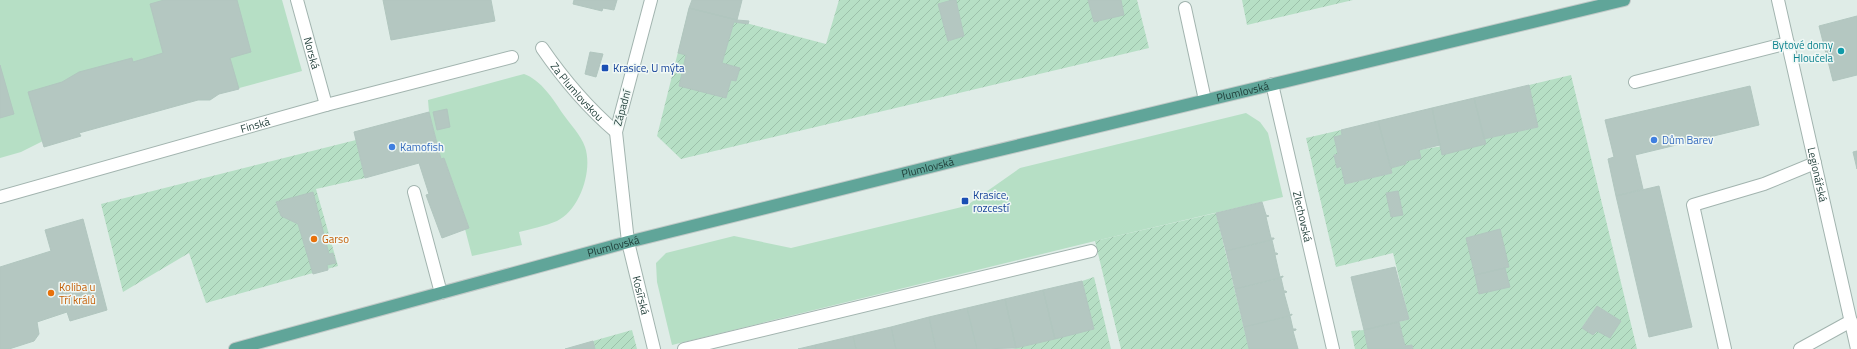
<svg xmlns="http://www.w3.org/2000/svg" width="1857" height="349" font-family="'Titillium Web',sans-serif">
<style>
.green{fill:#b6dfc5}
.garden{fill:url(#garden-furrows);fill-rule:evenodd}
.building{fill:#b4c7c1;stroke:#b1c6bf}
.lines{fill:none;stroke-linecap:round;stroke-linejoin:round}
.minor-casing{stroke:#a2b4af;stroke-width:14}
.major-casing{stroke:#c0c9c7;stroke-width:14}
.minor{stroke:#fff;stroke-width:12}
.major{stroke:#60a599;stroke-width:12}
.culture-dot{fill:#0f9aa8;stroke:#f0f8f5;stroke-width:1.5}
.transit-dot{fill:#1a4fb4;stroke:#f0f8f5;stroke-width:1.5}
.shop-dot{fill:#3f7fe0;stroke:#f0f8f5;stroke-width:1.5}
.food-dot{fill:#e8710a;stroke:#f0f8f5;stroke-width:1.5}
.labels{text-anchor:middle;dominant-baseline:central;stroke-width:3;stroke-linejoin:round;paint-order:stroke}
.culture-label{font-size:11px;fill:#0d838f;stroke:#f0f8f5;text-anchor:end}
.street-label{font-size:11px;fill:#1f3d38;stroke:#f0f8f5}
.transit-label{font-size:11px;fill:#164399;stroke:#f0f8f5;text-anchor:start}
.shop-label{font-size:11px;fill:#366cbe;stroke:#f0f8f5;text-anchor:start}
.food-label{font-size:11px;fill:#c56008;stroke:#f0f8f5;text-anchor:start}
</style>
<defs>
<pattern id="garden-furrows" width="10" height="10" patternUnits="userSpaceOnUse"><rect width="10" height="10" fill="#b6dfc5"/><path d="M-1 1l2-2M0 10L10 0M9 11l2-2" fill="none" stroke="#9cc0aa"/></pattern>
</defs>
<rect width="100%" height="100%" fill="#dfece7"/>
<path class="green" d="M0,0H282L302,71L43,141L21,152L0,158Z
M524,74C541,80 553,99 563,114C570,124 581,135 585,147C593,170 580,210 557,221C545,226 531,229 519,232L522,245L472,256L465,229L469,228L444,158L441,159L429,112L428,100Z
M1246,113L1260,122L1268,133L1283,197L1095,241L672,345L657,282L656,263L666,253L734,236L791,248L966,206L1020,168Z"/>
<path class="garden" d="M839,0H1137L1149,48L681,159L657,136L689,8L826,44Z
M1242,0H1353L1247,25Z
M1571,75L1637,349H1413L1412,345L1405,346L1399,322L1409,319L1393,253L1336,267L1306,138L1341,130L1342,135L1334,137L1338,154L1334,155L1337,167L1341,166L1346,184L1392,173L1391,168L1406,164V161L1421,158L1419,150L1484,139L1538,127L1529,85ZM1597,306L1620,321L1597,331L1595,334L1583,326Z
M356,140L365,178L316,189L338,266L206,303L189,253L123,292L101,204Z
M1216,213L1249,349H1121L1095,241Z
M1094,277L1111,349H1012L1093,329L1082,281Z
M632,330L637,349H595L593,341Z
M1364,330L1368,349H1355L1351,331Z"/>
<path class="building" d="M164,0H237L251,52L230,58L239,89L219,94L210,100H198L79,133L81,136L44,147L28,92L62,82L79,72L132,58L133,62L163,53L150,4Z
M383,0H491L495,21L391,40Z
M574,0H617L614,10L603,8L602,11L573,4Z
M692,0H742L737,20L689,8Z
M952,0H956L964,36L948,41L938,4Z
M1088,0H1121L1124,15L1094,22Z
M689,8L737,20L749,21L748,24L734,22L722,63L740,68L736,81L731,80L726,98L679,86L686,55L678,53Z
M1857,16V75L1833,81L1819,26Z
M590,52L603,54L596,77L585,74Z
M0,65L14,114L0,118Z
M1529,85L1538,127L1484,139L1474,98Z
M1750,86L1759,125L1635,155L1643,189L1616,196L1608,159L1614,157L1605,120Z
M1474,98L1486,144L1442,155L1432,108Z
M1432,108L1440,145L1419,150L1421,158L1406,161V164L1391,168L1378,121Z
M447,109L450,127L437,130L433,112Z
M429,112L441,159L444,158L469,228L442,238L426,195L429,194L419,163L365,178L354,132Z
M1378,121L1392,173L1345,184L1341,166L1337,168L1334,155L1338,154L1334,137L1342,135L1341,130Z
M1857,151V169L1853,152Z
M1659,186L1692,327L1649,337L1616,196Z
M1398,191L1403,215L1391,217L1386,193Z
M313,192L329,254L333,253L336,263L327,265L328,270L313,274L298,224L281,216L276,202Z
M1262,202L1266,215L1269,216L1266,217L1271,238H1274V239L1226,251L1216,213Z
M83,219L107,310L70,321L67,312L37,322L39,334L34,341L9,349H0V267L51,251L45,230Z
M1500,229L1509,267L1475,275L1466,238Z
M1272,240L1275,253H1277L1278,254L1275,255L1280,277L1283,276V277L1235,289L1226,251Z
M1395,267L1409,319L1364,330L1351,277Z
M1505,268L1510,287L1479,294L1475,275Z
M1281,278L1284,291H1286L1287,292L1284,293L1290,315L1292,314V315L1244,327L1235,289Z
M1082,281L1094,329L1055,339L1043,290Z
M1043,290L1055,339L1016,348L1005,299Z
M1005,299L1016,348L977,349L967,308Z
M1597,306L1621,321L1610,338L1597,331L1593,335L1582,328Z
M967,308L977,349H936L929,317Z
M1290,316L1293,329H1296V330L1293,331L1298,349H1249L1244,327Z
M929,317L936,349H896L891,327Z
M1399,322L1405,346L1412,345L1413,349H1368L1364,330Z
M891,327L896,349H856L853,336Z
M853,336L856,349H816L815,345Z
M593,341L595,349H565Z
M815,345L816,349H798Z"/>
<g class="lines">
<g class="minor-casing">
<g id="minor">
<path id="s1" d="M297,0L326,105"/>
<path id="s2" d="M651,0L616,132L628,242L654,349"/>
<path id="s3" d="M1778,0L1857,349"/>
<path d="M1185,8L1205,100"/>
<path id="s4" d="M542,48C564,80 587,107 616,132"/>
<path d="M1635,82L1788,43"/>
<path id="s5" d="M1272,84L1333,349"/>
<path d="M414,192L441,293"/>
<path id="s6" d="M0,197L326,105L512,57"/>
<path d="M684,349L1091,251"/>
<path d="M1725,349L1693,205L1764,184L1815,163"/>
<path d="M1800,349L1851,321"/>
</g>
</g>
<g class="major-casing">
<g id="major">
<path id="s7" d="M235,349L628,242L962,159L1624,0"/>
</g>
</g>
<use href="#minor" class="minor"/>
<use href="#major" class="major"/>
</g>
<circle class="culture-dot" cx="1841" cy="51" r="4"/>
<g class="transit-dot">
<rect x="601" y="64" width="8" height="8" rx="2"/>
<rect x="961" y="197" width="8" height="8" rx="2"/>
</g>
<g class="shop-dot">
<circle cx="1654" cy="140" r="4"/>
<circle cx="392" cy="147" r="4"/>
</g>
<g class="food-dot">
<circle cx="314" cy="239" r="4"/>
<circle cx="51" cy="293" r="4"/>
</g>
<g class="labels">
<g class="culture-label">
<text x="1833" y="45">Bytové domy<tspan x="1833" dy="13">Hloučela</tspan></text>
</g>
<g class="street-label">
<text stroke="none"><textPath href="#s1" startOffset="55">Norská</textPath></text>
<text stroke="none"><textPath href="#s4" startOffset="56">Za Plumlovskou</textPath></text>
<text stroke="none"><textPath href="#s7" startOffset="1040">Plumlovská</textPath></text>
<text transform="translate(622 108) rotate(-75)">Západní</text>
<text stroke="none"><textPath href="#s6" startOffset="265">Finská</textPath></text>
<text stroke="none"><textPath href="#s7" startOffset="716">Plumlovská</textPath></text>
<text stroke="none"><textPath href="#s3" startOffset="179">Legionářská</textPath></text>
<text stroke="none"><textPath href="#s5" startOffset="136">Zlechovská</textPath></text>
<text stroke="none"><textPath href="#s7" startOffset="392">Plumlovská</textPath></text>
<text stroke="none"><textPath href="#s2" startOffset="302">Kosířská</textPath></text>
</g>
<g class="transit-label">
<text x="613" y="68">Krasice, U mýta</text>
<text x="973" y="195">Krasice,<tspan x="973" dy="13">rozcestí</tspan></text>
</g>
<g class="shop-label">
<text x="1662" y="140">Dům Barev</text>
<text x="400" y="147">Kamofish</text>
</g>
<g class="food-label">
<text x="322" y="239">Garso</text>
<text x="59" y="287">Koliba u<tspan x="59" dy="13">Tří králů</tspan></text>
</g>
</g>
</svg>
